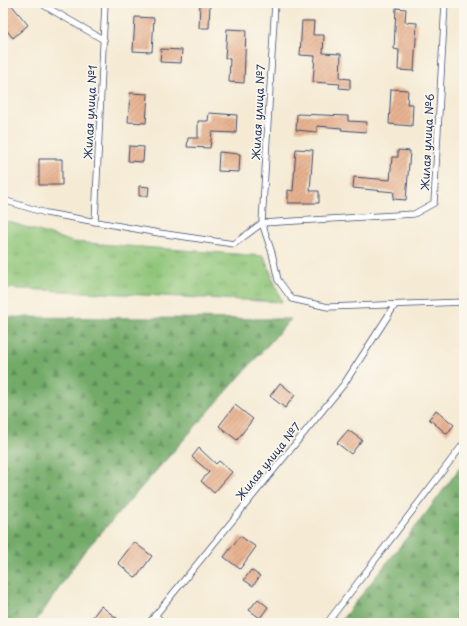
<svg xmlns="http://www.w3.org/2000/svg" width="467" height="626" font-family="'Playpen Sans',sans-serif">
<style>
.grass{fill:url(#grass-tufts);stroke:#547a6a}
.forest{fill:url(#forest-firs);stroke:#466c63}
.building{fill:url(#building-hatch)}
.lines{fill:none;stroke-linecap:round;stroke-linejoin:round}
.service-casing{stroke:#3c4b70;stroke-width:7}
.service{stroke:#fff;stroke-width:5.5}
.labels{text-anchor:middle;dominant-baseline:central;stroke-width:3.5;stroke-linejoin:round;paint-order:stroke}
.street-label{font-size:11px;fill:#1b2f5e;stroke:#fbf7ec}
</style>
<defs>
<pattern id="grass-tufts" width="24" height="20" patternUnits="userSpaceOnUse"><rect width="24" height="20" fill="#8dc477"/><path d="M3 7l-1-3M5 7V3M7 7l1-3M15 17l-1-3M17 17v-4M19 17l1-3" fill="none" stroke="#72a065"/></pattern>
<pattern id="forest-firs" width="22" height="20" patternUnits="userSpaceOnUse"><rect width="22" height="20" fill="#72aa68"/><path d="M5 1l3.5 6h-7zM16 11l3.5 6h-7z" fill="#5d8b59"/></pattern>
<pattern id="building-hatch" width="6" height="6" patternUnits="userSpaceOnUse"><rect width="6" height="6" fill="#e7b290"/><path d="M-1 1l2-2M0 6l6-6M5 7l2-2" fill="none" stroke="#c6997f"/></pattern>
</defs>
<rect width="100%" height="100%" fill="#fbf7ec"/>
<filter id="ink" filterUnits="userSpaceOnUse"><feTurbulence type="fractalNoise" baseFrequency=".025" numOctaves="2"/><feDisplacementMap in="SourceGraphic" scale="8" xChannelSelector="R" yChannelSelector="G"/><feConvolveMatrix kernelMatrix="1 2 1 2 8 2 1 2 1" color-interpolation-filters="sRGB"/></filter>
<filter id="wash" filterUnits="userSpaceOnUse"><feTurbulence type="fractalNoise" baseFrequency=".012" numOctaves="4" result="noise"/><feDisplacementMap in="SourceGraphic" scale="16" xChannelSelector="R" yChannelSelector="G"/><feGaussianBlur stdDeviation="0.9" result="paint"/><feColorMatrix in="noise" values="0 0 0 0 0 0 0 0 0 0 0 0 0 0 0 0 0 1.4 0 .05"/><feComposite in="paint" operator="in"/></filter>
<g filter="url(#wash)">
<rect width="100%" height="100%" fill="#f5ebd5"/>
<path class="grass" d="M3,220L73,242L264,256L282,302L3,288Z"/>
<path class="forest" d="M3,317L291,319L83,553L35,623H3Z
M464,462V623H339L427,512Z"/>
<g id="blocks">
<path class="building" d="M10,3L28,25L13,38L3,26V9Z
M200,3H210L209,28H199Z
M396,8L406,9L405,22L417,23L414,71L398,70L399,50L394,49Z
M135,17L154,18L152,52L133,51Z
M302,21H314L313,35H324L323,53L341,54L340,78L350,79V89L339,88L340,84L313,82L315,56L300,55Z
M227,29L246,30L244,83L229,82L230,58H225Z
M161,49L182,50L181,63L160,62Z
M391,89L408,90L407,104H413L412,126L389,124Z
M130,93L148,94L146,123L128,122Z
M209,113L237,115L236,133L212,132L210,148L187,147L188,138H198V121H208Z
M297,114L348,116V121L367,122L366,132L341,130L342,128L317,126V132L296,130Z
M129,146L144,147L143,162L128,161Z
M296,149L313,150L310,191H319V203H288V190L293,191Z
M398,150L410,151L406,200L393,199L394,192L353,188L354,177L390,180L392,157H398Z
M219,152L240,154L239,172L218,171Z
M39,159H62V185H39Z
M139,186L149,187L148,196H139Z
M280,383L295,395L285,408L270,396Z
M235,405L253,419L237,440L219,426Z
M436,410L454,425L447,434L429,419Z
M348,430L362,440L351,454L337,443Z
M199,448L216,464L219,461L232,472L214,493L201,481L209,472L192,457Z
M240,536L256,547L240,569L224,557Z
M134,542L152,556L136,578L118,563Z
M251,570L260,576L253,586L244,580Z
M258,599L268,607L260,618L249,610Z
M101,606L123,623H88Z"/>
</g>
</g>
<g filter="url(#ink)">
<use href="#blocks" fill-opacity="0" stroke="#3c4b70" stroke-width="1"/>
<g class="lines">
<g class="service-casing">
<path id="service" d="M43,3L45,6L104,40
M275,3L262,223L272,253L278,280L292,299L328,307L464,302
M3,200L46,213L159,233L234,244L262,223
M95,222L105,3
M262,223L414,214L434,203L445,3
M155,615L163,623
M149,623L344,384L395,305
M327,623L464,443"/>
</g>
<use href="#service" class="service"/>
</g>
</g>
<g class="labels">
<g class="street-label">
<text transform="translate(90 112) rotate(-87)">Жилая улица №1</text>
<text transform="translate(258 112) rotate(-87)">Жилая улица №7</text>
<text transform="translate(427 142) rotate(-87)">Жилая улица №6</text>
<text transform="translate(268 461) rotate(-51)">Жилая улица №7</text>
</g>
</g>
<rect width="467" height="626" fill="none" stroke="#fbf7ec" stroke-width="16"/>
</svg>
